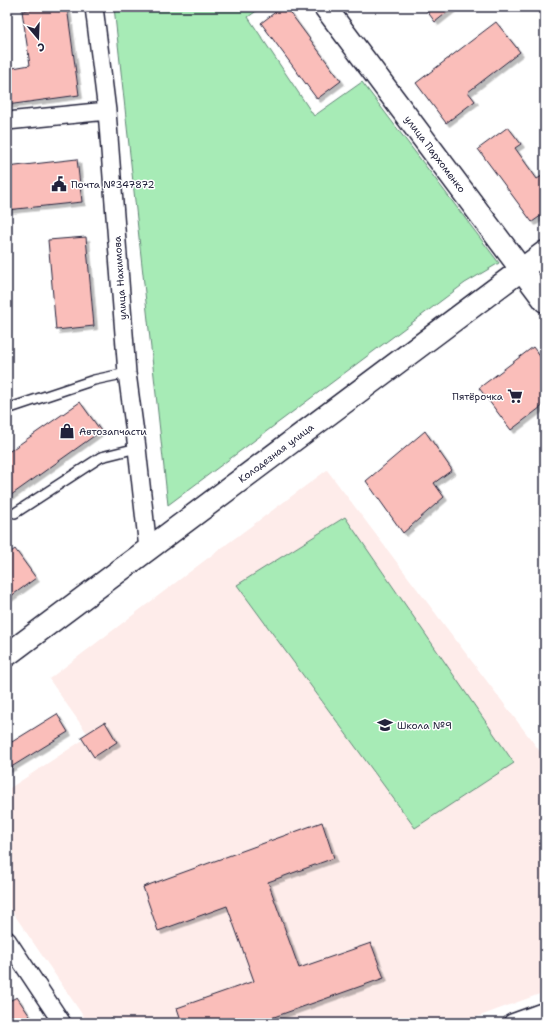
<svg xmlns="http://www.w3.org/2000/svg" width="552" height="1030" font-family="'Shantell Sans',sans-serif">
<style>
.built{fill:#feecea}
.green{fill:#a7ebb6;stroke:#648678}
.building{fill:#fabeba;stroke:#22223b;filter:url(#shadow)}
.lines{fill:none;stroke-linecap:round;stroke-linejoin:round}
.lane-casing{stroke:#22223b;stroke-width:12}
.street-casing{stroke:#22223b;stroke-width:20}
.secondary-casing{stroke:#22223b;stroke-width:25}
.lane{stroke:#fff;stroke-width:9}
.street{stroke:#fff;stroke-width:17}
.secondary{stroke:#fff;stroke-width:22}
.labels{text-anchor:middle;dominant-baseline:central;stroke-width:3;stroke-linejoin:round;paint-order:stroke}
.street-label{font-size:10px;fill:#22223b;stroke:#fff}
.poi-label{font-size:10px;fill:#22223b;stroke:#fff;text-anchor:start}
</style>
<defs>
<filter id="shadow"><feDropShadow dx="3.5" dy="3.5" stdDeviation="0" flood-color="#0004"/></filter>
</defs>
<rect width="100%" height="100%" fill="#fff"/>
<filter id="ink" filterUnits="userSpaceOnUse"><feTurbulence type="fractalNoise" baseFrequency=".025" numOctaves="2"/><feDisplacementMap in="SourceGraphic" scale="8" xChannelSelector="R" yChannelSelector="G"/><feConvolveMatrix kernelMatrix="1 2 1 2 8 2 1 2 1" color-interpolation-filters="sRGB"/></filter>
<g filter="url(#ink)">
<path class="built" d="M327,470L545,758V992L461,1023H88L7,904V790L89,736L49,679L204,561Z"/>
<path class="green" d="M114,7H262L248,17L314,116L362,82L499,263L465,283L168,505Z
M345,517L514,763L415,828L237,585Z"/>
<path class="building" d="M50,7H67L79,95L7,105V69L30,65L22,11Z
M282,7H286L341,81L317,99L261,23Z
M424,7H454L435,22Z
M496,22L520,52L468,92L475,101L446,123L416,83Z
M508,127L521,144L515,148L537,179L545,174V213L532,222L478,149Z
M77,159L82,202L7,210V167Z
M86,237L94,326L56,330L48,240Z
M533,347L545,363V404L511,430L479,388Z
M80,402L101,431L7,498V453Z
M425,431L452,470L434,483L444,497L403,533L366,481Z
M15,549L36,578L7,599V555Z
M57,714L68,732L8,769L7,745Z
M105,722L117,742L94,757L81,737Z
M322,822L334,858L268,882L299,968L371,943L384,978L257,1023H182L177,1008L254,981L227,906L158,931L143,887Z
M17,997L31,1018L23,1023H7V1002Z"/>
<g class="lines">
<g class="lane-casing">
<path id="lane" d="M7,409L94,380L127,373
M15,513L101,457L137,448"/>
</g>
<g class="street-casing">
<path id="street" d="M94,7L107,111L127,373L137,448L148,549
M7,121L107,111
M7,940L62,1023
M512,1023L545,1011"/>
</g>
<g class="secondary-casing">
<path id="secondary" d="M325,7L545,301
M7,655L545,252"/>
</g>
<use href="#lane" class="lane"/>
<use href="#street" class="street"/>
<use href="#secondary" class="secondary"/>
</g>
</g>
<defs>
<g id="civic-bare" transform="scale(1.2)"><path d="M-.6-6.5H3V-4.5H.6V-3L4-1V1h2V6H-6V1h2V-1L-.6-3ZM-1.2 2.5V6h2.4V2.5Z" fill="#22223b" stroke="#fff" stroke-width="2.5" paint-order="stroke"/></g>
<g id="supermarket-bare" transform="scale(1.2)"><path d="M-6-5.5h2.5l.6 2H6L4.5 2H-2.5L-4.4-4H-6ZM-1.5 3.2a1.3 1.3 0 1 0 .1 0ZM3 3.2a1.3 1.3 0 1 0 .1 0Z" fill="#22223b" stroke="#fff" stroke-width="2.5" paint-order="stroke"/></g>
<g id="shop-bare" transform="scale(1.2)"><path d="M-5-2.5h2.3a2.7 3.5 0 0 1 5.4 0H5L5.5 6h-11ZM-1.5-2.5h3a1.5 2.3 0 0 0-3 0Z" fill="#22223b" stroke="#fff" stroke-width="2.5" paint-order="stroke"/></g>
<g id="school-bare" transform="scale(1.2)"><path d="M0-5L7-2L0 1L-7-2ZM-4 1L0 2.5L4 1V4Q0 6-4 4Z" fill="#22223b" stroke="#fff" stroke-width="2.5" paint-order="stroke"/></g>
</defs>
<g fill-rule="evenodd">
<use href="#civic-bare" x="59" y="184"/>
<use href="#supermarket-bare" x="515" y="396"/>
<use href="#shop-bare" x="67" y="431"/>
<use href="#school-bare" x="385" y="725"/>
</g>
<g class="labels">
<g class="street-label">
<text transform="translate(435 154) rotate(53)">улица Пархоменко</text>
<text transform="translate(120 278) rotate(-94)">улица Нахимова</text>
<text transform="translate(276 453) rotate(-37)">Колодезная улица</text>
</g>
<g class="poi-label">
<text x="71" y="184">Почта №347872</text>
<text x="503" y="396" text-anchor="end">Пятёрочка</text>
<text x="79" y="431">Автозапчасти</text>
<text x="397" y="725">Школа №9</text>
</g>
</g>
<rect width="552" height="1030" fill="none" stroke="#fff" stroke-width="24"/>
<rect x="12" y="12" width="528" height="1006" fill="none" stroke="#22223b" stroke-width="1.5" filter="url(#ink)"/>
<g transform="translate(38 38) rotate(161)" stroke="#ffffff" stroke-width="3" paint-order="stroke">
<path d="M0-3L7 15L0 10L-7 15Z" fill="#22223b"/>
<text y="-6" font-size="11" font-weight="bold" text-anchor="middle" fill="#22223b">С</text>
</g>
</svg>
